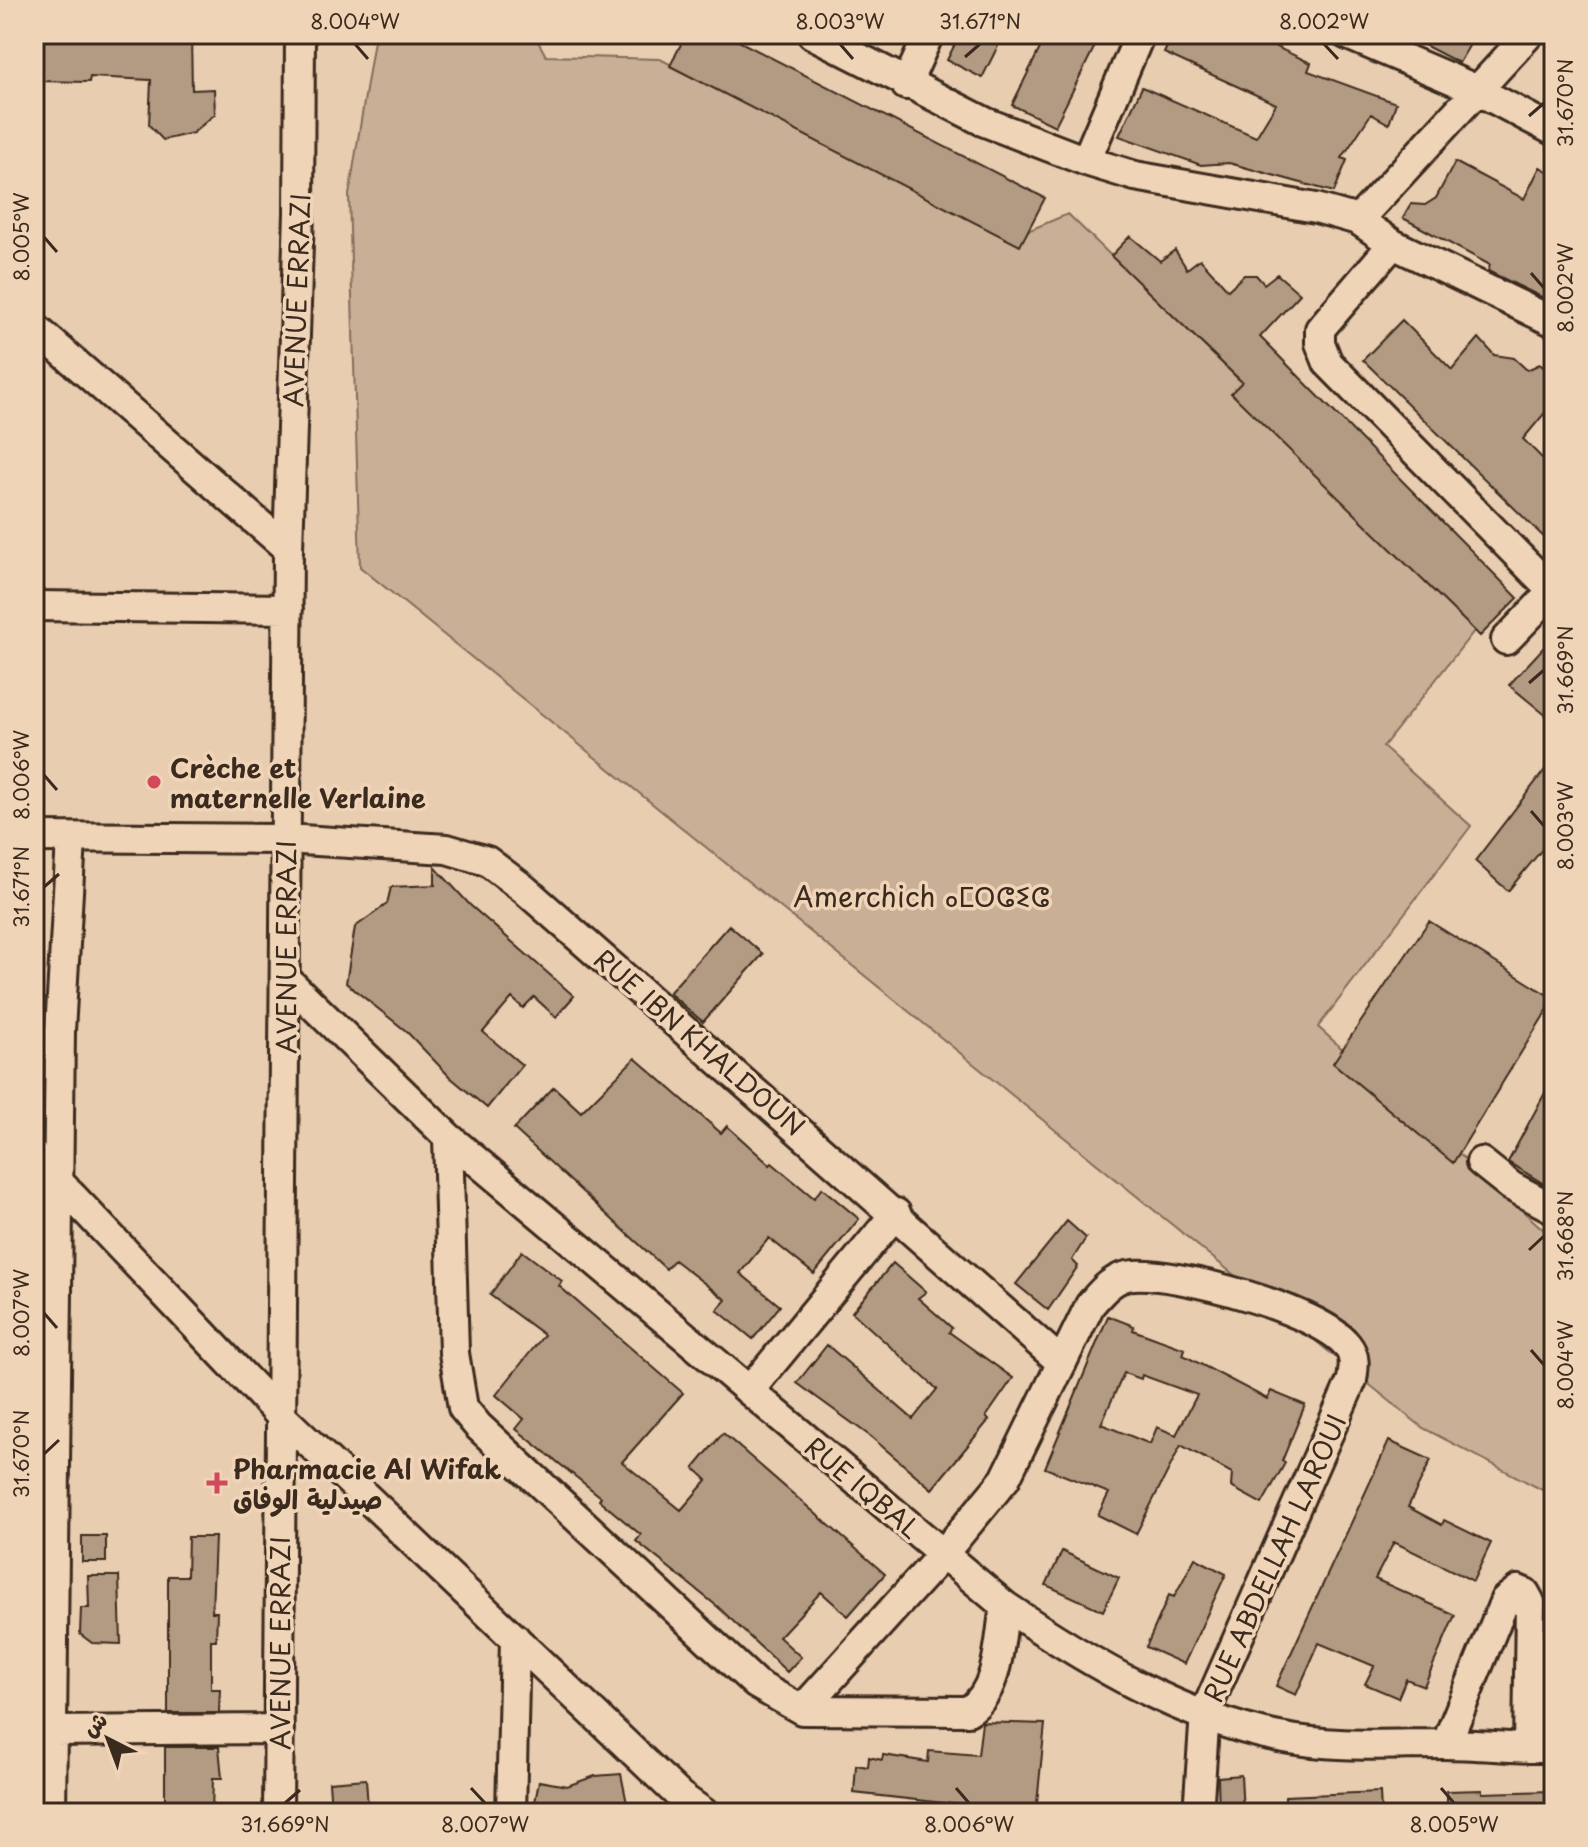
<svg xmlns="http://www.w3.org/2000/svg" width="1588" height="1847" font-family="'Playpen Sans','Playpen Sans Arabic','Noto Sans Tifinagh',sans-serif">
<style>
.green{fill:#c9af96;stroke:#826c5a;stroke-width:2}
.building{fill:#b39a83;stroke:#3b2a1e;stroke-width:2;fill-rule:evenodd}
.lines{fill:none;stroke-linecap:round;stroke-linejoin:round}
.street-casing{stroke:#3b2a1e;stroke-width:34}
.street{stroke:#f0d4b7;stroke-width:28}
.ticks{fill:none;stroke:#3b2a1e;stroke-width:3}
.poi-dot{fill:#d1495b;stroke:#f0d4b7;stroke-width:3}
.labels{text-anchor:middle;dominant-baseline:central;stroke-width:7;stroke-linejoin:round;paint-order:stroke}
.street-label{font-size:26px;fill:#3b2a1e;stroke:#f0d4b7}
.poi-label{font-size:26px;font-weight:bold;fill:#3b2a1e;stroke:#f0d4b7;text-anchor:start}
.neighbourhood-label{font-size:28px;fill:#3b2a1e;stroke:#f0d4b7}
.neatline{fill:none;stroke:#3b2a1e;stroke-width:3}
.ticks-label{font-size:20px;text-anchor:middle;fill:#3b2a1e}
</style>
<rect width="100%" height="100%" fill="#e9cdb1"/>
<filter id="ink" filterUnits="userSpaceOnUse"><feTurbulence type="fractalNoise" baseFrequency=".0125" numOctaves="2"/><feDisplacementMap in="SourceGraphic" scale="16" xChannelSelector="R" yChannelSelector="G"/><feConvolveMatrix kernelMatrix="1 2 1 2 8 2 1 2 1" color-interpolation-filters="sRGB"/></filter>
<g filter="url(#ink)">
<path class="green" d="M375,34H534L546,56L660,59L1011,238L1068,214L1229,370L1481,622L1383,747L1471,826L1318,1027L1545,1231L1554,1233V1496L1423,1428L360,567L349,195Z"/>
<path class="building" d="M34,34H191L192,90L214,89L215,114L193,133L163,140L149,125L151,80L90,77L89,82L34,81Z
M686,34H725L1045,198L1020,246L670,66Z
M960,34H1004L982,78L947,60Z
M1047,34H1101L1055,126L1012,105Z
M1173,34H1248L1311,63L1308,71L1396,103L1389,124L1371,114L1342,158L1347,160L1334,192L1229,163L1201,165L1119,136L1142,87L1256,137L1276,104L1164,53Z
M1403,34H1476L1459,63Z
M1455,162L1524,199L1540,167L1554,175V303L1488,271L1490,265L1403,218L1411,204L1425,205L1436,198Z
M1130,236L1160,261L1175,250L1187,269L1200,259L1228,290L1244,275H1256L1264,284L1277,274L1300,294L1260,337L1518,598L1480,636L1231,393L1242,382L1111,256Z
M1402,320L1452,370L1479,338L1494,355L1514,358L1527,370L1540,364L1554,377V402L1523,439L1554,470V547L1363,360Z
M1554,636V722L1509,685Z
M1554,758V835L1508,891L1475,861Z
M435,867L470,905L574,996L556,1017L534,997L523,1008L512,998L483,1032L522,1065L487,1108L450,1077L406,1031L346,983L355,927L387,904L391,887L435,885Z
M1429,921L1554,999L1453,1163L1333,1063Z
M729,925L763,954L703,1022L669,993Z
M635,1058L721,1133L727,1126L770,1165L772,1163L814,1198L822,1188L859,1219L814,1274L769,1238L740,1273L780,1306L753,1339L717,1310L726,1300L674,1260L666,1269L514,1129L554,1087L581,1112Z
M1554,1076V1190L1508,1162Z
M1067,1221L1086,1238L1072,1260L1078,1266L1048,1310L1016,1284Z
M522,1251L562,1281L559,1286L683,1393L622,1462L681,1510L707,1480L694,1468L723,1433L885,1574L848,1616L821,1592L779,1637L801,1657L787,1672L718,1607L636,1541L641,1535L599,1500L601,1497L516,1429L524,1419L496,1395L544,1335L490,1295Z
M893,1263L926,1292L918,1298L952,1328L949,1332L1013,1378L986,1417L989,1420L932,1489L870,1436L797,1383L827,1345L913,1419L937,1389L852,1312Z
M1108,1316L1134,1326L1133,1330L1185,1349L1183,1355L1267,1399L1271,1391L1305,1405L1282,1461L1285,1463L1262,1504L1231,1487L1232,1473L1181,1445L1136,1534L1098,1515L1109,1493L1045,1468ZM1124,1373L1141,1379L1142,1375L1197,1395L1176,1435L1157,1427L1150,1444L1101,1424Z
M1389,1441L1431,1460L1408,1507L1442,1525L1444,1520L1491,1543L1473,1581L1394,1542L1375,1579L1455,1615L1424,1686L1406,1679L1398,1698L1365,1684L1374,1666L1319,1643L1296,1695L1276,1686Z
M82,1536H106V1562H82Z
M188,1537H215L212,1612H217L216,1640H211V1689H220L219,1713H168V1576H187Z
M1062,1551L1119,1578L1103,1611L1046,1585Z
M1195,1558L1226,1574L1184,1664L1146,1647L1169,1595L1174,1597Z
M88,1576H119L121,1644L92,1643L80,1634L81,1608H89Z
M982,1722L1045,1724L1036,1813H978L979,1807L854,1793L856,1765L868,1767L869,1757L882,1760L883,1755L928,1762L929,1751L978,1755Z
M165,1747H219L222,1778H213L212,1813H165Z
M621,1774L629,1813H533L539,1781L567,1786L595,1776Z
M1241,1775L1243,1813H1219L1218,1777Z
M366,1779L368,1807L331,1810L329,1782Z
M1482,1790V1793L1554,1791V1813H1447V1791Z
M1380,1792L1381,1813H1285V1796Z"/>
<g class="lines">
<g class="street-casing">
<path id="street" d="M812,34L985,122L1086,161L1135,176L1316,208L1358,220L1393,244L1554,322
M1346,34L1475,89L1554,131
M906,85L929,34
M1086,161L1140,34
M1358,220L1529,34
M1393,244L1320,329V343L1328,363L1553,591
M34,327L288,549
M34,606L288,609
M1506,640L1554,590
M34,837L285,839L447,849L487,861L524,889L1062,1363
M287,980L448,1137L1005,1606C1087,1661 1181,1718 1279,1737C1334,1748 1388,1744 1444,1744C1481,1744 1517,1749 1554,1748
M448,1137L454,1353L463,1408L478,1426L756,1684L802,1710L943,1554L1005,1479L1090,1305C1102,1291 1114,1276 1134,1275C1179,1272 1319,1310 1347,1345C1356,1356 1354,1367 1352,1380L1205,1713L1198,1813
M34,1156L280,1415L680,1796L704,1813
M1481,1162L1511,1186L1554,1209
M749,1391L896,1213
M802,1710L968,1711C1000,1691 999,1640 1005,1606
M53,1731L279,1729
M1446,1744L1505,1600L1518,1590L1525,1593L1530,1602L1528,1748
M51,1813L60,1031L71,840
M278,1813L288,549L299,213L300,34
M511,1813L515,1638"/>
</g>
<use href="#street" class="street"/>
</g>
</g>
<path class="ticks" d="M355,44L368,59M840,44L853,59M1324,44L1338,59M965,57L980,44M1529,116L1544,103M44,237L57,252M1531,273L1544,288M1529,683L1544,670M44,775L57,790M1531,811L1544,826M44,887L59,874M1529,1250L1544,1236M44,1313L57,1328M1531,1350L1544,1365M44,1454L59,1440M471,1788L485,1803M956,1788L969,1803M1441,1788L1454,1803M285,1803L300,1790"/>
<g class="poi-dot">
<circle cx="154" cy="782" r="8"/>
<path d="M213 1471h8v8h8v8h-8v8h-8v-8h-8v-8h8z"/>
</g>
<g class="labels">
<g class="street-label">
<text transform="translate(296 300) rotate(-88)">AVENUE ERRAZI</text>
<text transform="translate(285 947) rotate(-90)">AVENUE ERRAZI</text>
<text transform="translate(700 1042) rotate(41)">RUE IBN KHALDOUN</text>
<text transform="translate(863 1487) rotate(40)">RUE IQBAL</text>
<text transform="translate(1274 1558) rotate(-66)">RUE ABDELLAH LAROUI</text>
<text transform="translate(279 1643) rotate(-90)">AVENUE ERRAZI</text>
</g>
<g class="poi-label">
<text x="170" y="767">Crèche et<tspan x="170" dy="30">maternelle Verlaine</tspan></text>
<text x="233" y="1468">Pharmacie Al Wifak<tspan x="233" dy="30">صيدلية الوفاق</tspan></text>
</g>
<g class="neighbourhood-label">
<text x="922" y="895">Amerchich ⴰⵎⵔⵛⵉⵛ</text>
</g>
</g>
<rect width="1588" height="1847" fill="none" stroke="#f0d4b7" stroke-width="88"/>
<g transform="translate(108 1739) rotate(318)" stroke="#f0d4b7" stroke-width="6" paint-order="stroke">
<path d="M0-6L14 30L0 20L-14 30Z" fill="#3b2a1e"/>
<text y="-12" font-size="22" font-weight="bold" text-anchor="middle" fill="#3b2a1e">ش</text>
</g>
<rect x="44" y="44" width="1500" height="1759" class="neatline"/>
<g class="ticks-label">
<text x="355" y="29">8.004°W</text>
<text x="840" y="29">8.003°W</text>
<text x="980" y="29">31.671°N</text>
<text x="1324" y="29">8.002°W</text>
<text transform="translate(1566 103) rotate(-90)" y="7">31.670°N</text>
<text transform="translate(22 237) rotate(-90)" y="7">8.005°W</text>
<text transform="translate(1566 288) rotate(-90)" y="7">8.002°W</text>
<text transform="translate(1566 670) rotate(-90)" y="7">31.669°N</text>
<text transform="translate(22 775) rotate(-90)" y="7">8.006°W</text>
<text transform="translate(1566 826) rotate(-90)" y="7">8.003°W</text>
<text transform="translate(22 887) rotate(-90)" y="7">31.671°N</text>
<text transform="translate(1566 1236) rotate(-90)" y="7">31.668°N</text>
<text transform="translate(22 1313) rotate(-90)" y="7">8.007°W</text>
<text transform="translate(1566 1365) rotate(-90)" y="7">8.004°W</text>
<text transform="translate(22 1454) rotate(-90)" y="7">31.670°N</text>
<text x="285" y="1832">31.669°N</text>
<text x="485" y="1832">8.007°W</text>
<text x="969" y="1832">8.006°W</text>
<text x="1454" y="1832">8.005°W</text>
</g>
</svg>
